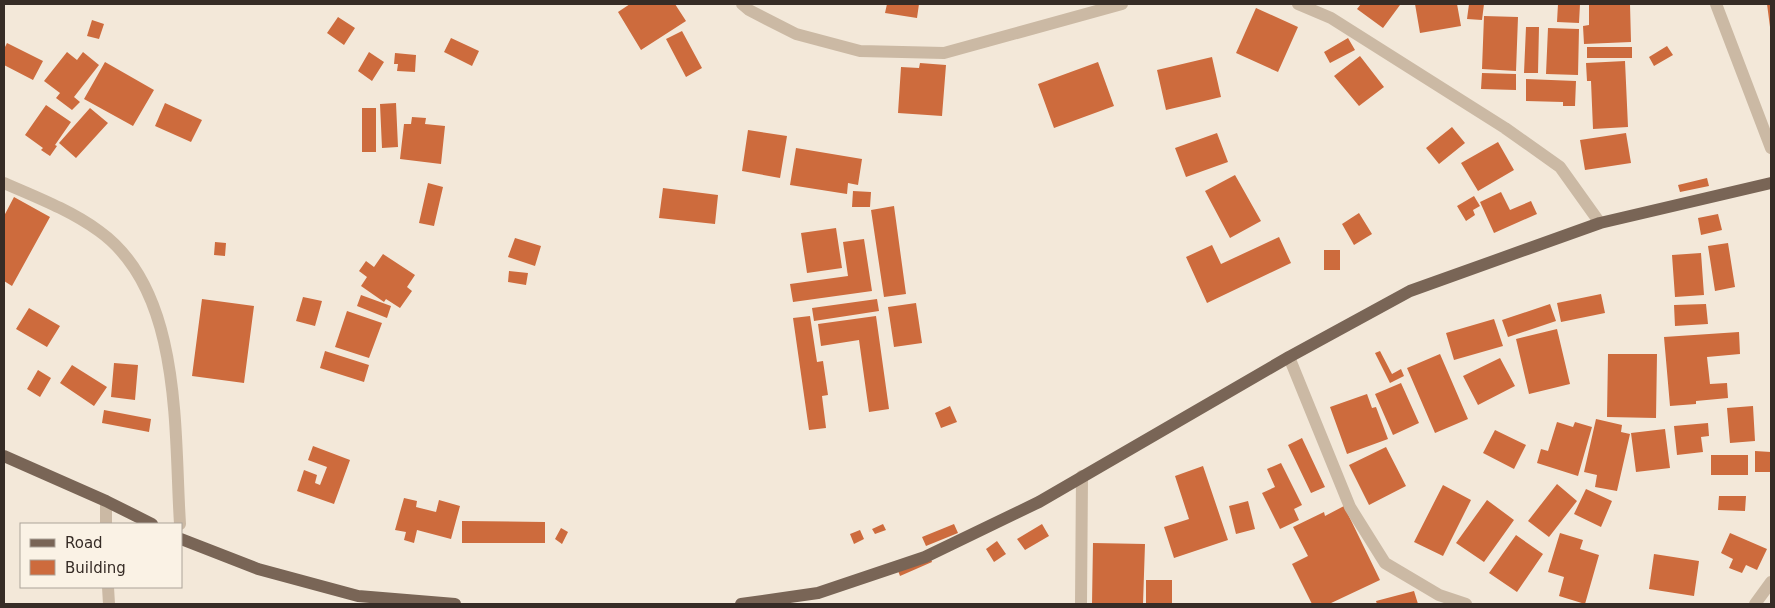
<svg xmlns="http://www.w3.org/2000/svg" width="1775" height="608" font-family="'DejaVu Sans',sans-serif">
<style>
.building{fill:#cd6b3d}
.lines{fill:none;stroke-linecap:round;stroke-linejoin:round}
.minor{stroke:#cbb9a4;stroke-width:12}
.primary{stroke:#796556;stroke-width:12}
</style>
<rect width="100%" height="100%" fill="#f3e8d9"/>
<path class="building" d="M630,4H675L686,21L641,50L618,12Z
M887,4H919L917,18L885,13Z
M1361,4H1399L1400,5L1383,28L1357,9Z
M1415,4H1457L1461,26L1420,33Z
M1469,4H1484L1482,20L1467,19Z
M1558,4H1580L1579,23L1557,22Z
M1589,4H1630L1631,42L1584,44L1583,26L1589,25Z
M1767,4H1771V27H1770Z
M1256,8L1298,27L1278,72L1236,53Z
M1484,16L1518,17L1516,71L1482,69Z
M338,17L355,28L344,45L327,33Z
M92,20L104,24L99,39L87,36Z
M1526,27H1539L1538,73H1524Z
M1548,28L1579,29L1578,75L1546,74Z
M682,31L702,68L686,77L666,39Z
M451,38L479,51L472,66L444,52Z
M1348,38L1355,50L1330,63L1324,52Z
M7,43L43,61L33,80L4,65V49Z
M1667,46L1673,55L1654,66L1649,57Z
M1587,47H1632V58H1587Z
M67,52L77,60L83,52L99,65L74,97L80,102L72,110L56,98L60,93L44,81Z
M369,52L384,62L372,81L358,71Z
M395,53L416,55L415,72L397,71L398,64H394Z
M1360,56L1384,87L1359,106L1334,76Z
M1212,57L1221,97L1166,110L1157,70Z
M1625,61L1628,127L1593,129L1591,81H1587L1586,63Z
M105,62L154,90L133,126L84,99Z
M1098,62L1114,106L1054,128L1038,84Z
M920,63L946,65L942,116L898,113L901,67L919,68Z
M1482,73L1516,74V90L1481,89Z
M1526,79L1576,81L1575,106H1563V102L1526,101Z
M165,103L202,120L191,142L155,126Z
M396,103L398,147L382,148L380,104Z
M46,105L71,122L55,145L57,146L50,156L41,150L43,148L25,135Z
M90,108L108,123L76,158L59,143Z
M362,108H376V152H362Z
M412,117L426,118L425,124L445,126L441,164L400,159L404,124H411Z
M1452,127L1465,143L1439,164L1426,148Z
M748,130L787,136L780,178L742,171Z
M1217,133L1228,162L1186,177L1175,148Z
M1626,133L1631,163L1585,170L1580,140Z
M1498,142L1514,170L1478,191L1461,163Z
M796,148L862,159L858,185L848,183L847,194L790,185Z
M1235,175L1261,221L1230,238L1205,191Z
M1707,178L1709,186L1680,192L1678,185Z
M428,183L443,187L434,226L419,223Z
M663,188L718,195L715,224L659,218Z
M853,191L871,192L870,207H852Z
M1501,192L1510,210L1531,201L1537,214L1494,233L1480,202Z
M1474,196L1480,206L1473,210L1475,215L1466,221L1457,206Z
M14,197L50,217L12,286L4,281V216Z
M894,206L906,294L884,297L871,210Z
M1359,213L1372,234L1354,245L1342,224Z
M1718,214L1722,230L1701,235L1698,218Z
M836,228L842,268L807,273L801,233Z
M1279,237L1291,263L1207,303L1186,257L1212,245L1221,264Z
M515,238L541,246L535,266L508,257Z
M864,239L872,291L793,302L790,284L848,276L843,242Z
M215,242L226,243L225,256L214,255Z
M1728,243L1735,287L1715,291L1708,246Z
M1324,250H1340V270H1324Z
M1701,253L1704,295L1675,297L1672,255Z
M383,254L415,275L407,287L412,291L400,308L386,299L384,302L361,286L367,277L359,271L366,261L374,267Z
M509,271L528,273L526,285L508,282Z
M1601,294L1605,313L1561,322L1557,303Z
M361,295L391,306L387,318L357,306Z
M303,297L322,301L315,326L296,321Z
M202,299L254,306L244,383L192,376Z
M877,299L879,311L814,321L812,308Z
M916,303L922,343L894,347L888,307Z
M1550,304L1556,321L1508,337L1502,320Z
M1706,304L1708,324L1675,326L1674,305Z
M29,308L60,326L47,347L16,329Z
M347,311L382,323L369,358L335,347Z
M810,316L817,362L823,361L828,395L822,396L826,428L809,430L793,318Z
M876,316L889,409L869,412L859,340L821,346L818,324Z
M1494,319L1503,346L1454,360L1446,333Z
M1557,329L1570,384L1529,394L1516,339Z
M1739,332L1740,354L1707,357L1710,384L1727,383L1728,398L1696,401V404L1670,406L1664,337Z
M325,351L369,365L364,382L320,368Z
M1380,351L1392,374L1401,369L1404,376L1390,383L1375,353Z
M1440,354L1468,419L1435,433L1407,368Z
M1608,354H1657L1656,418L1607,417Z
M1500,358L1515,386L1478,405L1463,376Z
M114,363L138,365L135,400L111,397Z
M72,365L107,387L94,406L60,383Z
M38,370L51,378L40,397L27,389Z
M1401,383L1419,423L1393,435L1375,394Z
M1367,394L1372,408L1376,407L1388,439L1347,454L1330,407Z
M950,406L957,422L941,428L935,413Z
M1753,406L1755,441L1730,443L1727,408Z
M104,410L151,419L149,432L102,423Z
M1596,419L1622,425L1621,432L1630,434L1617,491L1595,487L1597,475L1584,472Z
M1557,422L1573,427L1575,422L1592,427L1578,476L1537,463L1541,449L1548,451Z
M1708,423L1709,436L1701,437L1703,452L1677,455L1674,426Z
M1665,429L1670,468L1636,472L1631,433Z
M1495,430L1526,445L1514,469L1483,453Z
M1302,438L1325,487L1311,493L1288,445Z
M313,446L350,460L334,504L297,491L304,470L317,475L315,483L320,485L327,467L308,460Z
M1386,447L1406,486L1369,505L1349,465Z
M1755,451L1771,452V472H1755Z
M1711,455H1748V475H1711Z
M1281,463L1302,505L1294,509L1299,520L1280,529L1262,493L1275,487L1267,469Z
M1203,466L1228,540L1174,558L1164,527L1189,519L1175,476Z
M1557,484L1577,501L1549,537L1528,521Z
M1443,485L1471,500L1443,556L1414,542Z
M1586,489L1612,501L1601,527L1574,514Z
M1719,496H1746L1745,511L1718,510Z
M404,498L417,501L416,507L436,512L439,500L460,506L451,539L417,530L414,543L404,540L406,532L395,530Z
M1487,500L1514,520L1484,562L1456,543Z
M1248,501L1255,529L1236,534L1229,506Z
M1344,506L1380,580L1329,604H1312L1292,564L1308,556L1293,527L1324,512L1325,516Z
M462,521L545,522V543H462Z
M883,524L886,530L875,534L872,529Z
M954,524L958,533L926,546L922,537Z
M1042,524L1049,536L1025,550L1017,539Z
M561,528L568,532L562,544L555,539Z
M860,530L864,539L854,544L850,534Z
M1560,533L1583,540L1580,549L1599,555L1585,604L1559,596L1564,577L1548,572Z
M1730,533L1767,549L1757,570L1746,565L1742,573L1729,568L1733,559L1721,553Z
M1516,535L1543,554L1517,592L1489,573Z
M997,541L1006,554L994,562L986,549Z
M1093,543L1145,544L1143,604H1092Z
M928,551L932,562L900,576L896,565Z
M1654,554L1699,561L1694,596L1649,589Z
M1146,580H1172V604H1146Z
M1414,591L1418,604H1377L1376,601Z"/>
<g class="lines">
<path class="minor" d="M742,4L749,10L796,34L860,51L944,53L1122,4
M1298,4L1331,18L1505,128L1560,167L1600,223
M1716,4L1771,148
M4,183C36,197 70,210 99,231C183,291 174,432 180,524
M1289,357L1350,507L1385,563L1439,595L1466,604
M106,501V524
M108,587L109,604
M1081,604L1082,476
M1755,604L1771,582"/>
<path class="primary" d="M4,456L106,501L152,524
M181,539L258,569L358,596L455,604
M741,604L818,593L925,557L1039,502L1289,357L1410,291L1600,223L1771,183"/>
</g>
<rect width="1775" height="608" fill="none" stroke="#362c26" stroke-width="10"/>
<rect x="20" y="523" width="162" height="65" fill="#faf2e5" stroke="#aca399"/>
<rect x="30" y="539" width="25" height="8" fill="#796556" stroke="#aca399"/>
<text x="65" y="548" font-size="15" fill="#362c26">Road</text>
<rect x="30" y="560" width="25" height="15" fill="#cd6b3d" stroke="#aca399"/>
<text x="65" y="573" font-size="15" fill="#362c26">Building</text>
</svg>
